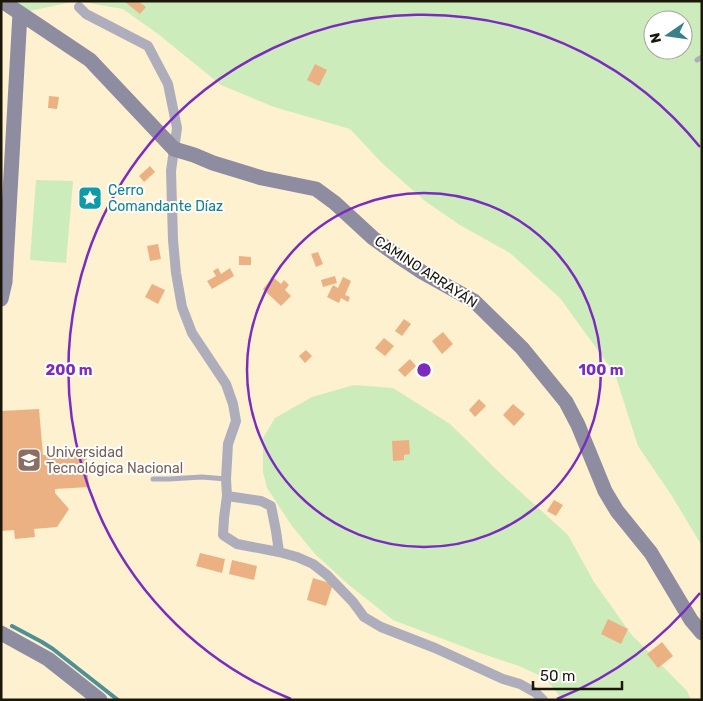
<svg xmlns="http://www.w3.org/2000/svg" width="703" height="701" font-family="Rubik,sans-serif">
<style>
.green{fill:#ccecbb;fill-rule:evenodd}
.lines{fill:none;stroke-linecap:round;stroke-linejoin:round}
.stream{stroke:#4f9096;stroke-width:4}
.building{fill:#ebb183}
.lane{stroke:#aeadbc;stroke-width:5}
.street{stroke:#aeadbc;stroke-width:10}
.secondary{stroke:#8d8ca1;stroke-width:15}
.ring{fill:none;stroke:#7b2cbf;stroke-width:2.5}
.labels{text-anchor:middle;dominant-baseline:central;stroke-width:4;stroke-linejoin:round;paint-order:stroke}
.culture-label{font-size:14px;fill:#0d838f;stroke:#fff;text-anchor:start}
.street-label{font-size:14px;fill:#1b170b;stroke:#fff}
.education-label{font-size:14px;fill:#785e54;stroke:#fff;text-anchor:start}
.centre{fill:#7b2cbf;stroke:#fff;stroke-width:2.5}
.ring-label{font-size:15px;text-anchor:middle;font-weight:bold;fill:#7b2cbf;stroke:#fff;stroke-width:4;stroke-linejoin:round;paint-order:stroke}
</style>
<rect width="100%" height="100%" fill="#fdf1d0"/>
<path class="green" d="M18,1H77L20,13Z
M78,1H702V546L672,496L638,446L615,374L560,298L510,253L460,225L425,201L382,163L350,129L274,107L221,85L158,34L123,9ZM653,20H683V50H653Z
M36,180L73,181L66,263L30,260Z
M354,385L393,388L450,424L503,476L568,535L594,582L631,634L687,691L691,700H563L545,678L519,666L480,653L393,620L349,585L315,554L292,526L267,488L263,472V438L275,418L312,397Z"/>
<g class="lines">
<path class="stream" d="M12,626L42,642L53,649L118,700"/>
</g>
<path class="building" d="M124,1H138L146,7L140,14Z
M315,64L327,70L319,86L307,80Z
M49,96L59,97L57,109L48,108Z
M150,166L155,172L144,182L139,176Z
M158,244L161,259L150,261L147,246Z
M318,252L323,264L316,267L311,254Z
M239,256L251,257V265H239Z
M218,268L221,274L230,268L234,276L212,289L207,281L216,276L213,271Z
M335,276L337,283L323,287L321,280Z
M273,277L281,284L284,280L289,285L285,290L291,296L281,306L263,289Z
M343,277L351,281L345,295L350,297L348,302L341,298L339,303L327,297L333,285L338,288Z
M152,284L165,290L158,304L145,297Z
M404,319L411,324L402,336L395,331Z
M443,332L453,344L442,354L432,341Z
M384,338L394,346L385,356L375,348Z
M306,350L312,356L305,363L299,356Z
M410,359L416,366L405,377L398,370Z
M479,399L486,406L475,417L469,410Z
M513,404L525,414L514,426L503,415Z
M39,409L43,455L86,453L89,487L55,489V493L69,509L57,527L34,529L35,537L15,539L14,530L1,531V411Z
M409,440L410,454L404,455V460L393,461L392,441Z
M554,500L563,505L556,516L547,511Z
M200,553L225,559L222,573L196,566Z
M232,560L257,566L254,580L229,574Z
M313,578L333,584L326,606L307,600Z
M608,619L628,629L621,644L601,634Z
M662,642L673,656L658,668L647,654Z"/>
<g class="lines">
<path class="lane" d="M697,60L702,57
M153,479H169L202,477L226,479"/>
<path class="street" d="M79,7L86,14L148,46L168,84L177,128L171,171L173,240L176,273L182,307L192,333L226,384L233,404L236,421L228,444L226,479L227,496L224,518L223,535L237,544L279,552L276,531L271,506L261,501L227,496
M279,552L297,557L313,564L327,575L353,602L364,617L381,627L435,648L503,679L520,684L536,693L543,700"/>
<path class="secondary" d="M2,1L90,60L174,149L194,155L213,163L262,178L316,189L335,203L373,238L398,256L422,272L474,301L522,348L566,402L578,425L605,491L617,511L651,553L691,620L702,633
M1,299L5,282L20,13
M1,633L48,659L100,700"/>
</g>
<g class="ring">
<circle cx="424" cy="370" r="177"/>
<path d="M700 593A355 355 0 0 1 557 699M291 699A355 355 0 1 1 700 147"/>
</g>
<defs>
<g id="sight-square" transform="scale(1.25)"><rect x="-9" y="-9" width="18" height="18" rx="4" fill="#0f9aa8" stroke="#fff"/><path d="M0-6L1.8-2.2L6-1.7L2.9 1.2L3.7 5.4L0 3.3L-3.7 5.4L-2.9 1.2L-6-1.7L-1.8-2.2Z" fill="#fff"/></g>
<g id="university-square" transform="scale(1.25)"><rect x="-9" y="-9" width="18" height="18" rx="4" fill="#8d6e63" stroke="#fff"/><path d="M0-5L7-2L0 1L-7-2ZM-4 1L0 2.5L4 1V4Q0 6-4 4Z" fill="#fff"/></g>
</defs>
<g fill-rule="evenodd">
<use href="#sight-square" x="90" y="198"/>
<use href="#university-square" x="29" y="460"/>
</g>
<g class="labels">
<g class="culture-label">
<text x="108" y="190">Cerro<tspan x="108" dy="16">Comandante Díaz</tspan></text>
</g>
<g class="street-label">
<text transform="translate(426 272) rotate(33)">CAMINO ARRAYÁN</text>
</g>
<g class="education-label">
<text x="46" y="452">Universidad<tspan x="46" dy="16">Tecnológica Nacional</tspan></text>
</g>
</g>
<circle cx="424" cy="370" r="8" class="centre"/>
<g class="ring-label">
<text x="601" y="375">100 m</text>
<text x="69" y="375">200 m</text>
</g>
<rect width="703" height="701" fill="none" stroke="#1b170b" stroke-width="5"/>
<g transform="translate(668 35) rotate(257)"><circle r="24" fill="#ffffff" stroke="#a4a29d"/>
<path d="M0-4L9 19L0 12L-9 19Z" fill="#398188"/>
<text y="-8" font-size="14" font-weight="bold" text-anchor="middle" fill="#1b170b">N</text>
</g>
<path d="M533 681v8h89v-8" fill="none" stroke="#1b170b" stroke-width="2.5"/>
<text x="540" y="681" font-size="15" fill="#1b170b" stroke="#ffffff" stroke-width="4" paint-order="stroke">50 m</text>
</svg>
